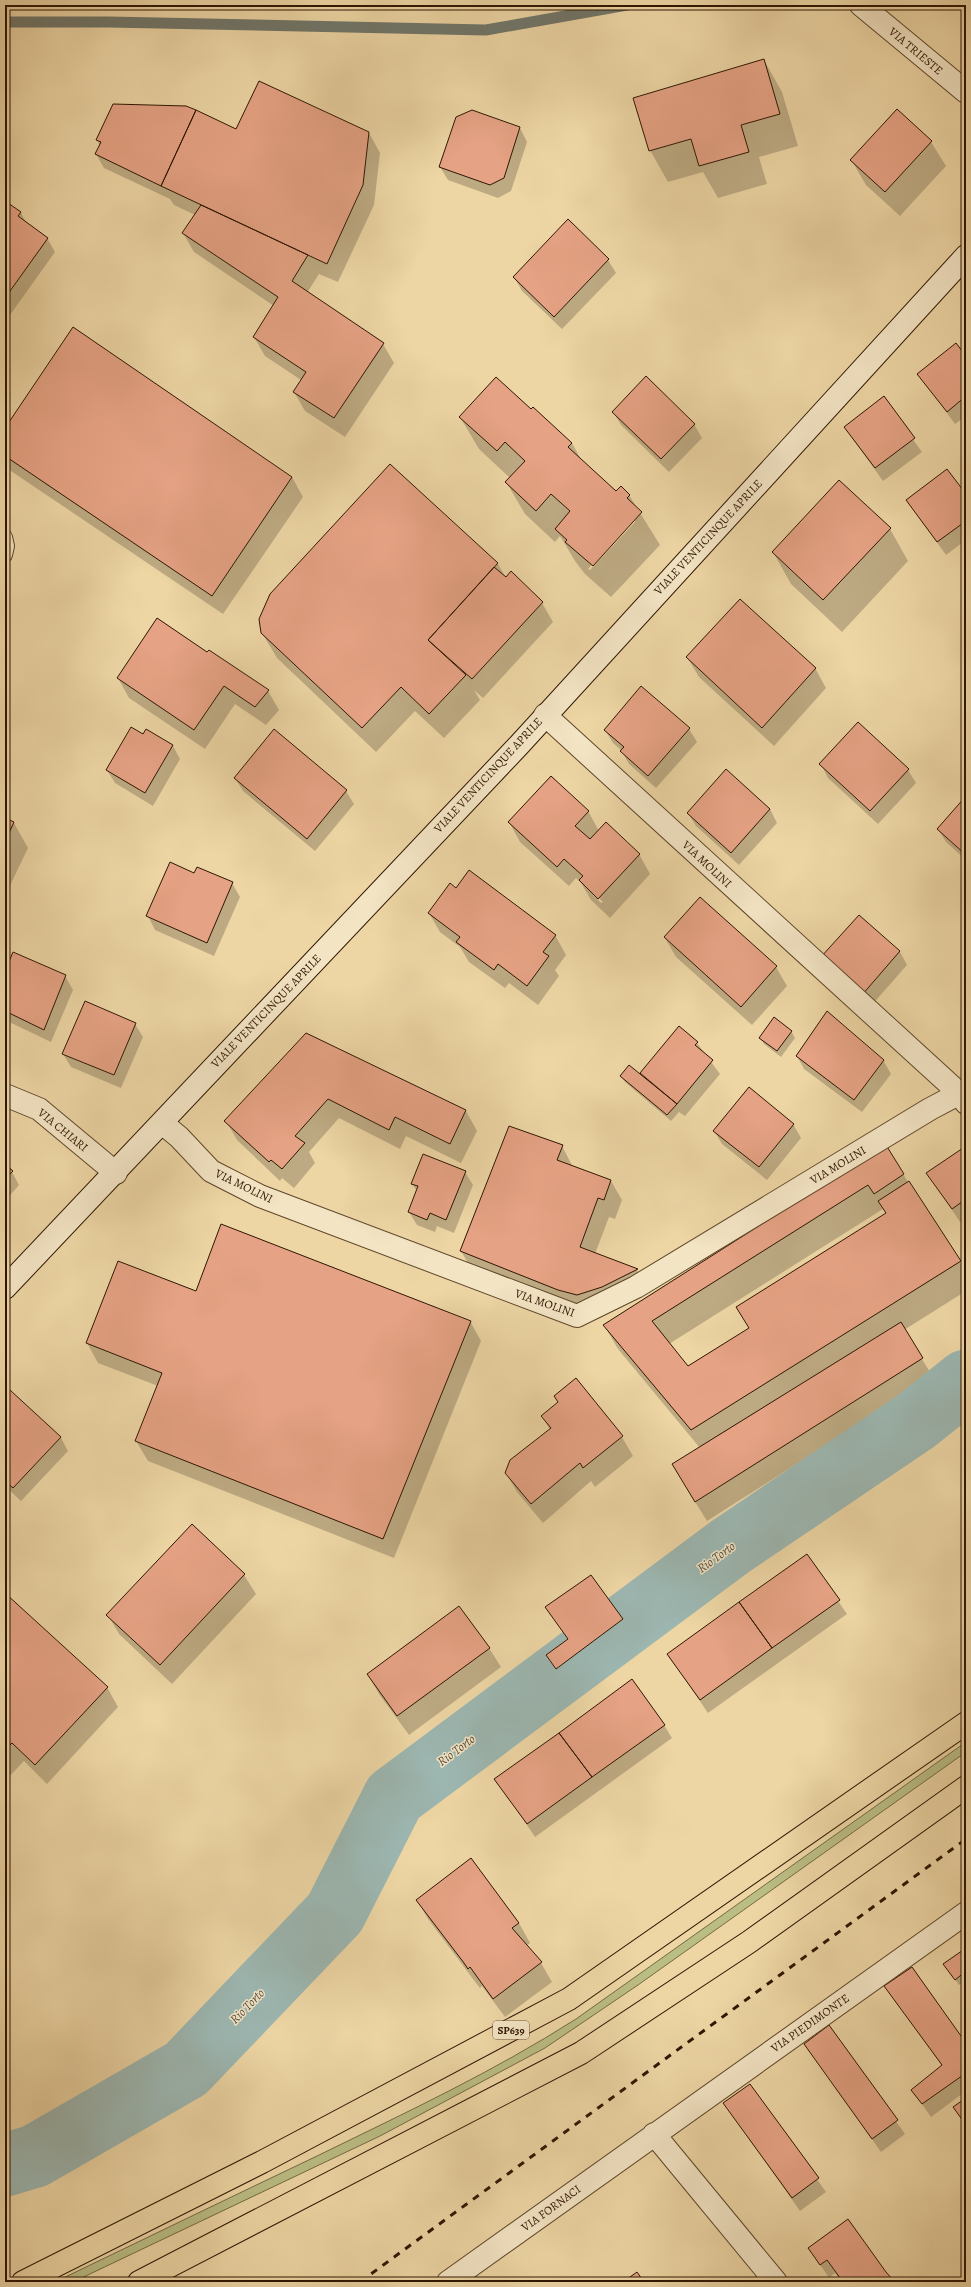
<svg xmlns="http://www.w3.org/2000/svg" width="971" height="2287" font-family="Alegreya,serif">
<style>
.green{fill:#babd84;stroke:#746a43}
.shadow{fill:#0003;fill-rule:evenodd}
.lines{fill:none;stroke-linecap:round;stroke-linejoin:round}
.stream{stroke:#70766a;stroke-width:11}
.river{stroke:#9cb6b0;stroke-width:63}
.building{fill:#e5a284;stroke:#2e1602}
.service-casing{stroke:#5e462a;stroke-width:16}
.minor-casing{stroke:#5e462a;stroke-width:24}
.secondary-casing{stroke:#2e1602;stroke-width:24}
.primary-casing{stroke:#2e1602;stroke-width:24}
.service{stroke:#f3e4c4;stroke-width:14}
.minor{stroke:#f3e4c4;stroke-width:22}
.secondary{stroke:#f3e4c4;stroke-width:22}
.primary{stroke:#edd5a4;stroke-width:22}
.rail{stroke:#2e1602;stroke-width:3;stroke-dasharray:7 7;stroke-linecap:butt}
.labels{text-anchor:middle;dominant-baseline:central;stroke-width:3;stroke-linejoin:round;paint-order:stroke}
.shield{fill:#f3e4c4;stroke:#69543c;stroke-width:1}
.shield-label{font-size:11px;font-weight:bold;fill:#2e1602}
.street-label{font-size:12px;fill:#2e1602;stroke:#f3e4c4}
.water-label{font-size:13px;font-style:italic;fill:#544e3f;stroke:#f3e4c4}
</style>
<rect width="100%" height="100%" fill="#edd5a4"/>
<filter id="stains"><feTurbulence type="fractalNoise" baseFrequency=".005" numOctaves="4"/><feColorMatrix values="0 0 0 0 .2 0 0 0 0 .09 0 0 0 0 .02 0 0 0 .5 -.17"/></filter>
<radialGradient id="worn" r=".72"><stop offset=".6" stop-color="#630" stop-opacity="0"/><stop offset="1" stop-color="#630" stop-opacity=".3"/></radialGradient>
<path class="green" d="M966,1742V1752L638,1985L545,2048L380,2136L73,2282H55C142,2240 229,2198 317,2156C405,2113 493,2072 576,2019Z"/>
<path class="shadow" d="M764,60L782,92L798,146L759,157L767,184L718,198L703,172L668,182L650,150Z
M472,111L520,128L527,142L511,191L498,198L448,180L440,167Z
M237,130L369,133L380,153L374,205L338,282L319,274L307,293L383,344L394,363L345,437L305,411L294,392L301,380L265,356L254,337L274,306L194,252L183,233L195,215L174,205L170,199L104,168L96,154L100,146L97,140Z
M931,142L946,166L900,216L866,185L852,161Z
M8,205L21,213L27,224L47,238L55,252L5,322V209Z
M608,260L616,273L562,329L522,291L514,277Z
M966,357V416L955,424L919,374Z
M883,398L922,452L883,481L845,428Z
M533,408L572,443L582,461L616,493L629,495L660,545L611,597L585,574L575,561L560,536L555,542L525,514L506,482L510,478L479,449L460,417L531,411ZM635,519V522L590,570L588,569Z
M613,412L694,424L702,438L669,472L621,425Z
M5,429L292,477L303,497L223,614L5,467Z
M390,465L498,564L506,578L542,603L553,622L483,698L474,690L480,700L444,738L415,711L376,752L277,658L262,633Z
M966,496V540L946,555L907,500Z
M890,529L908,561L842,632L791,584L773,552Z
M208,654L268,691L279,710L266,725L235,704L205,749L129,698L118,678Z
M687,657L815,668L826,688L774,746L699,677Z
M858,724L908,770L916,783L878,824L828,778L821,764Z
M689,729L697,742L656,788L629,764L621,750L613,743L605,730Z
M146,730L173,746L180,759L153,806L115,783L107,770Z
M274,730L346,791L354,804L315,851L243,791L235,778Z
M726,771L770,809L777,823L739,865L696,826L688,813Z
M966,798V860L946,842L938,829Z
M588,811L599,831L639,854L650,874L610,918L591,900L581,883L576,878L569,886L520,842L509,822ZM591,890L603,902L601,903L593,895Z
M5,819L14,823L28,848L5,896Z
M197,868L232,883L240,897L214,956L155,930L148,916L194,874Z
M456,889L555,935L566,955L555,970L559,976L538,1005L509,983L505,988L469,962L460,947L440,932L429,913Z
M700,898L776,967L787,986L752,1025L676,957L665,938Z
M859,916L900,952L907,965L870,1007L829,971Z
M5,973L65,976L73,990L51,1042L5,1020Z
M135,1024L143,1037L121,1088L71,1067L63,1054Z
M791,1031L795,1038L781,1057L764,1044L760,1038Z
M307,1034L466,1111L477,1131L461,1163L406,1136L400,1149L339,1118L309,1152L315,1163L294,1188L282,1178L280,1181L237,1140L226,1121Z
M697,1043L720,1074L685,1116L679,1112L671,1121L625,1082L621,1076L644,1078L641,1073Z
M797,1056L883,1060L891,1074L862,1112L804,1069Z
M793,1124L801,1138L767,1180L722,1144L714,1131Z
M562,1146L573,1167L611,1181L622,1200L615,1219L609,1217L595,1254L637,1270L648,1289L588,1314L472,1270L461,1251Z
M885,1146L966,1272V1291L904,1330L933,1377L707,1521L684,1484L700,1448L618,1349L604,1325ZM883,1209L886,1214L750,1328L688,1367L669,1344Z
M966,1147V1218L960,1222L928,1174Z
M5,1166L12,1172L19,1185L5,1201Z
M465,1172L473,1185L454,1233L437,1226L435,1232L417,1225L409,1212L417,1191L412,1184Z
M196,1292L470,1321L481,1341L394,1558L148,1461L136,1441L158,1386L98,1363L87,1343Z
M10,1391L61,1438L68,1451L21,1501L5,1486V1396Z
M542,1416L622,1437L633,1456L595,1487L591,1481L543,1523L517,1492L506,1473L550,1430Z
M192,1525L244,1575L256,1594L172,1684L119,1634L108,1615Z
M807,1556L847,1614L708,1713L668,1654Z
M5,1594L107,1687L118,1707L47,1784L24,1761L5,1781Z
M547,1608L621,1619L629,1632L564,1681L547,1655L568,1640Z
M489,1648L501,1667L409,1735L379,1694L368,1675Z
M664,1725L672,1738L535,1837L496,1779Z
M471,1859L519,1923L530,1943L526,1946L541,1963L552,1982L505,2017L482,1986L480,1988L476,1983L428,1919L417,1900Z
M966,1949V1980L959,1985L948,1970Z
M885,1986L966,2044V2091L931,2117L912,2090L942,2066Z
M829,2026L905,2134L881,2152L805,2044Z
M750,2085L826,2192L800,2211L724,2103Z
M966,2099V2126L954,2107Z
M848,2220L893,2282H842L835,2273L829,2278L809,2248Z"/>
<g class="lines">
<path class="stream" d="M5,22H109L486,30L627,5"/>
<path class="river" d="M5,2165L35,2156L186,2069L335,1913L394,1797L731,1546L916,1421L966,1381"/>
</g>
<path class="building" d="M961,5H966V17Z
M764,59L780,114L741,125L749,152L699,166L691,139L649,151L633,98Z
M259,81L369,132L363,185L327,264L161,186L196,110L236,129Z
M113,104L186,106L196,110L161,186L95,154L101,142L96,140Z
M897,109L932,141L885,192L850,160Z
M472,110L520,127L504,178L490,185L439,167L456,117Z
M8,203L21,212L18,216L48,238L5,298V207Z
M201,205L308,255L292,281L384,343L334,418L293,392L306,372L253,337L278,297L182,233Z
M568,219L609,259L554,317L513,277Z
M73,327L292,477L212,596L5,456V428Z
M956,343L966,356V396L947,412L917,374Z
M646,376L695,424L661,459L612,412Z
M496,377L531,409L533,407L572,443L568,447L616,491L621,486L630,495L627,498L642,512L593,566L565,542L567,540L555,529L570,511L551,494L536,511L505,482L525,461L505,442L497,451L459,417Z
M884,396L915,438L875,468L844,427Z
M390,464L498,563L428,640L466,675L429,714L401,687L362,728L261,633L259,619L270,594Z
M947,469L966,494V521L937,542L906,500Z
M839,480L891,528L823,600L772,552Z
M494,567L506,577L511,571L543,602L472,679L428,640Z
M740,599L816,668L762,728L686,657Z
M157,618L207,652L209,650L269,690L255,707L224,686L194,730L117,678Z
M641,686L690,728L648,776L620,751L624,747L604,730Z
M858,722L909,769L870,811L819,764Z
M131,727L143,734L146,729L173,745L145,793L106,770Z
M274,729L347,790L307,839L234,778Z
M726,769L770,809L731,853L687,813Z
M551,776L589,811L575,826L590,839L606,822L640,854L598,899L579,880L583,876L564,859L557,867L508,822Z
M966,796V855L937,829Z
M5,818L14,822L5,842Z
M170,862L194,873L197,867L233,882L207,943L146,916Z
M469,870L556,935L543,952L549,956L527,986L498,964L494,970L456,942L460,937L428,913L450,883L456,888Z
M700,897L777,966L741,1007L664,937Z
M859,915L900,951L862,995L820,958Z
M13,952L66,975L44,1030L5,1011V971Z
M85,1001L136,1023L114,1075L62,1054Z
M827,1011L884,1060L854,1100L796,1056Z
M774,1017L792,1031L777,1051L759,1038Z
M679,1026L698,1042L695,1045L713,1060L677,1104L640,1073Z
M306,1033L466,1110L450,1144L395,1117L389,1130L328,1099L295,1136L305,1143L282,1169L271,1160L269,1162L224,1121Z
M629,1065L677,1104L667,1115L620,1076Z
M749,1087L794,1124L759,1167L713,1131Z
M509,1126L563,1145L557,1160L611,1180L604,1200L598,1198L580,1247L638,1269L602,1287L577,1295L558,1290L460,1251Z
M886,1145L904,1174L874,1194L868,1185L652,1321L688,1366L749,1328L736,1307L886,1213L878,1201L909,1181L961,1261L691,1430L603,1325Z
M966,1146V1199L952,1209L926,1173Z
M423,1154L466,1171L446,1220L430,1213L427,1220L408,1212L418,1186L411,1184Z
M5,1164L13,1171L5,1179Z
M221,1224L471,1321L383,1539L135,1441L162,1373L86,1343L118,1261L196,1291Z
M901,1322L923,1358L695,1502L672,1464Z
M576,1378L623,1436L583,1468L580,1463L531,1504L505,1473L510,1460L551,1428L541,1416L558,1402L554,1396Z
M10,1390L61,1437L13,1488L5,1481V1395Z
M192,1524L245,1574L160,1665L106,1615Z
M807,1554L840,1600L772,1648L739,1602Z
M591,1575L623,1619L556,1669L546,1655L568,1639L545,1607Z
M5,1593L108,1687L35,1765L12,1743L5,1750Z
M739,1602L772,1648L700,1700L667,1654Z
M459,1606L490,1648L397,1716L367,1674Z
M632,1679L665,1725L592,1777L559,1733Z
M559,1733L592,1777L527,1824L494,1779Z
M471,1858L519,1923L512,1928L542,1962L493,1999L470,1967L468,1969L464,1963L416,1900Z
M966,1948V1971L955,1980L943,1964Z
M912,1967L966,2043V2073L922,2104L911,2090L942,2065L884,1986Z
M829,2025L898,2120L872,2139L804,2044Z
M750,2084L819,2178L792,2198L723,2103Z
M966,2098V2125L953,2107Z
M848,2219L886,2272L894,2281L843,2282L827,2260L820,2265L808,2248Z
M637,2272L644,2282H623Z"/>
<g class="lines">
<g class="service-casing">
<path id="service" d="M5,537L7,546L5,555"/>
</g>
<g class="minor-casing">
<path id="minor" d="M861,5L966,92
M545,715L959,1093L966,1103
M5,1095L39,1109L116,1173
M162,1123L179,1137L211,1171L260,1196L577,1316L636,1287L930,1109L966,1090
M654,2134L776,2282
M448,2282L966,1913"/>
</g>
<g class="secondary-casing">
<path id="secondary" d="M5,1288L519,745L966,256"/>
</g>
<g class="primary-casing">
<path id="primary" d="M23,2282L262,2162L569,1999L966,1723
M139,2282L581,2053L749,1942L966,1787"/>
</g>
<use href="#service" class="service"/>
<use href="#minor" class="minor"/>
<use href="#secondary" class="secondary"/>
<use href="#primary" class="primary"/>
<path class="rail" d="M360,2282L966,1839"/>
</g>
<g class="labels">
<rect class="shield" x="493" y="2021" width="36" height="18" rx="3"/>
<g class="shield-label">
<text x="511" y="2030">SP639</text>
</g>
<g class="street-label">
<text transform="translate(916 51) rotate(40)">VIA TRIESTE</text>
<text transform="translate(708 537) rotate(-47)">VIALE VENTICINQUE APRILE</text>
<text transform="translate(488 775) rotate(-47)">VIALE VENTICINQUE APRILE</text>
<text transform="translate(707 864) rotate(43)">VIA MOLINI</text>
<text transform="translate(266 1011) rotate(-46)">VIALE VENTICINQUE APRILE</text>
<text transform="translate(63 1130) rotate(39)">VIA CHIARI</text>
<text transform="translate(838 1165) rotate(-31)">VIA MOLINI</text>
<text transform="translate(244 1186) rotate(26)">VIA MOLINI</text>
<text transform="translate(545 1303) rotate(19)">VIA MOLINI</text>
<text transform="translate(810 2023) rotate(-35)">VIA PIEDIMONTE</text>
<text transform="translate(551 2208) rotate(-36)">VIA FORNACI</text>
</g>
<g class="water-label">
<text transform="translate(716 1557) rotate(-36)">Rio Torto</text>
<text transform="translate(456 1750) rotate(-37)">Rio Torto</text>
<text transform="translate(247 2006) rotate(-46)">Rio Torto</text>
</g>
</g>
<rect width="971" height="2287" fill="none" stroke="#edd5a4" stroke-width="20"/>
<rect x="6" y="6" width="959" height="2275" fill="none" stroke="#2e1602" stroke-width="2"/>
<rect x="10" y="10" width="951" height="2267" fill="none" stroke="#2e1602"/>
<rect width="100%" height="100%" filter="url(#stains)"/>
<rect width="100%" height="100%" fill="url(#worn)"/>
</svg>
